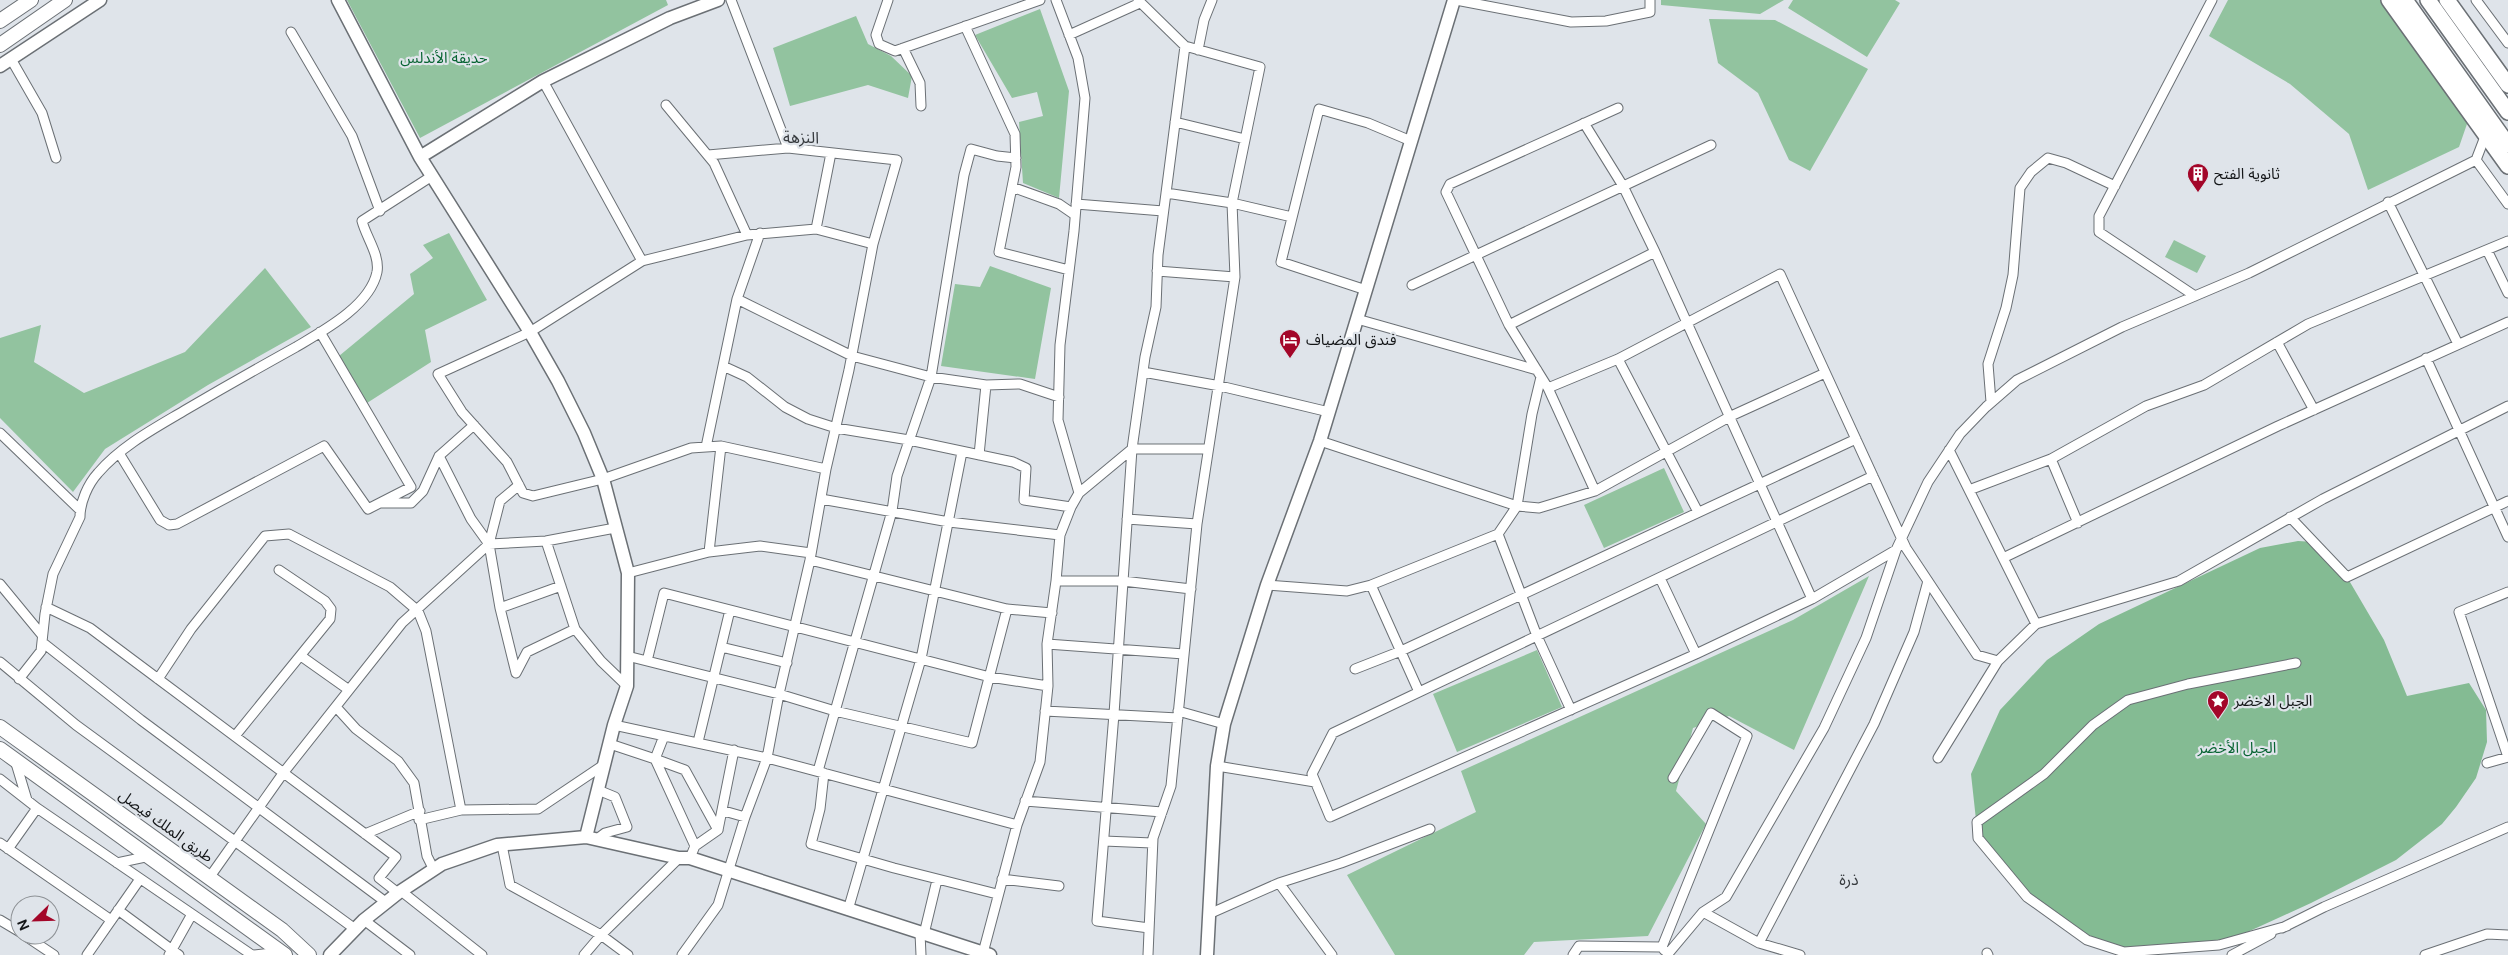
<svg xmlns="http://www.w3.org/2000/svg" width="2508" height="955" font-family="'DM Sans','Noto Sans Arabic',sans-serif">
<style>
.green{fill:#92c39f}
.forest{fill:#84bb93}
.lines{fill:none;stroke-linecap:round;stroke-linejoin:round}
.street-casing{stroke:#6b7075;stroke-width:11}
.secondary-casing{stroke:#6b7075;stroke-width:15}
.primary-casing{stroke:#6b7075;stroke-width:16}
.highway-casing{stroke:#6b7075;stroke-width:18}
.street{stroke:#fff;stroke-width:9}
.secondary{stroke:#fff;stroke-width:12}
.primary{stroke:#fff;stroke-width:14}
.highway{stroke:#fff;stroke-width:15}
.labels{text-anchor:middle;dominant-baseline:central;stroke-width:4.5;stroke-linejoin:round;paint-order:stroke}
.park-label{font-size:15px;fill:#086433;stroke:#dfe4ea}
.poi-label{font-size:15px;fill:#141618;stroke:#dfe4ea;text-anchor:start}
.street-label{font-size:15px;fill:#141618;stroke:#dfe4ea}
.neighbourhood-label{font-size:16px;fill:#373b3f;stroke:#dfe4ea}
</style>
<rect width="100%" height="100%" fill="#dfe4ea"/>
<path class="green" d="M347,0H666L668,5L420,138Z
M1661,0H1784L1760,14L1661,5Z
M1793,0H1895L1900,3L1867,57L1788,8Z
M2228,0H2381L2468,121L2459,147L2368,190L2349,134L2290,84L2209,36Z
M1040,9L1069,91L1059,198L1023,183L1019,122L1043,116L1037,92L1012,98L975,35Z
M856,16L868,44L891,56L912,76L908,98L868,85L790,106L773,48Z
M1709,19L1775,20L1868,69L1810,171L1789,160L1758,93L1718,63Z
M449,233L487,300L425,330L431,362L367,403L339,356L414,294L410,274L433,258L423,245Z
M2174,240L2206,256L2197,273L2165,257Z
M990,266L1051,288L1035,379L941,366L955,284L980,287Z
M265,268L311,327L208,385L105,449L73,492L0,418V338L41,325L34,362L84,393L185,352Z
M1664,468L1684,512L1604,548L1584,505Z
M1869,576L1794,750L1729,716L1693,728L1676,791L1706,824L1648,936L1534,942L1524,955H1395L1347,875L1476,812L1461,771L1793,620Z
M1537,650L1562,707L1457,752L1433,694Z"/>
<path class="forest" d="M2298,541L2314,542L2347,577L2384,640L2407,696L2469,683L2486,710L2487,742L2476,778L2456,807L2442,824L2396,860L2311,903L2219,945L2124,952L2087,940L2027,897L1978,838L1971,774L2000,710L2047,660L2099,624L2260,548Z"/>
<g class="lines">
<g class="street-casing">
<path id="street" d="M731,0L788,148
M888,0L876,35L879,44L895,51L1040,0
M1056,0L1078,58L1085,98L1074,231L1060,345L1058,420L1079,493
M1138,0L1185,46L1260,67L1232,203L1235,277L1197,524L1171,786L1153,838L1148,955
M1456,0L1571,22L1606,21L1650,12V0
M2476,0L2508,43
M965,26L1015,134L1016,167L999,252L1069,270
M291,32L352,136L380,211
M1069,35L1140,3
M903,48L920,83L921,106
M1198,50L1204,20L1212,0
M11,59L42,113L56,158
M543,81L642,261
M666,105L714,163L747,235
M1175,122L1245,139
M1584,123L1623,186L1655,252L1812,599
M2476,160L2508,204
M1012,187L1059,204L1075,215
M1166,193L1232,203L1292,217
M2388,202L2458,344
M1076,204L1163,211
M816,229L831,153
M2487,250L2508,293
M1157,271L1235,277
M1412,285L1711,145
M1366,290L1281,262L1319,109L1368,123L1411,141
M2195,296L2099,232V216L2212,0
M737,299L852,356L931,377L986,385L979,455
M1357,319L1537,370
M1509,325L1655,252
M2277,342L2314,410
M2426,358L2508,537
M1618,359L1698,512
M723,366L747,377L785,407L808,419L836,428L909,440L1013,462L1026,468L1024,500L1071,507
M1143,372L1220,386L1329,412
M986,385L1020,384L1059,397
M1548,388L1618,359L1780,274L1906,548L1977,655L1998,661
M1991,402L1988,364L2006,308L2013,275L2020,188L2031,172L2048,158L2066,163L2115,186
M0,433L80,510
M1320,441L1517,506L1539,508L1595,491L1731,416L1825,373
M706,447L737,299L760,233
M1949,450L2036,624
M119,453L160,520L169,525L177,524L324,446L368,509L411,487L320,332
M439,456L471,519L489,544L500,501L519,485
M2051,459L2078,523
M826,469L721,446L691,448L603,479L533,496L523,493L507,462L462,412L438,374L530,332L642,261L747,235L816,229L873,244
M1873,476L1333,733L1312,774L1330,817L1696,654L1812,599L1896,550
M1969,490L2051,459L2146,406L2204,385L2308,324L2508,241
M1595,491L1548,388L1509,325L1446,192L1450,184L1618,108
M821,499L949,522L1060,535
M381,503H411L423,491L439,456L474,425
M2290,517L2347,577L2508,501
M1127,519L1197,524
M1498,534L1537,636L1571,710
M546,541L575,629L601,661L627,686
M489,544L500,608L516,673
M709,552L721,446
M2003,558L2278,426L2508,322
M810,560L1007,609L1052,613
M628,573L709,552L760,546L811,553
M1660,578L1696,654
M1056,581H1123L1191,589
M0,584L42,635
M1267,585L1347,591L1371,585L1498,534L1517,506L1532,414L1541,377
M1371,585L1419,692
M46,607L90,628L396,857L379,878L398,893
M500,608L561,586
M42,642L141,720L387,903
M1047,644L1184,654
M721,647L787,663
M301,656L349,690
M627,656L779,694L835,711L972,743L1007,609
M647,661L664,593L990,677L1048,686
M0,662L76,725L355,929
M1355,669L1401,651L1856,439
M516,673L527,652L575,629
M19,679L41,651L45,614L53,574L80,517C80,502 88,484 98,473C122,445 157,427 187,409C223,388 260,367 296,347C323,331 370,306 377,272C380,255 366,237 362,221L432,176
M158,679L191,629L265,536L289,534L390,587L418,611L426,631L461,810
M336,707L356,729L398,761L414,783L427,856L434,870
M1045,711L1178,718
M1178,711L1224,724
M614,725L767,758L1017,825
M235,736L330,619L331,609L325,601L279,570
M664,736L655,759L685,770L718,830L695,846
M698,742L730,610
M610,744L655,759L695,846L690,858
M2508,757L2459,612L2508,592
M1938,758L1998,661L2036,624L2179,581L2323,499L2508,406
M15,760L27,800
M2487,763L2508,757
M1217,766L1315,782
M818,771L892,511L897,476L931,377L964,175L971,149L997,156L1016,158
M824,773L820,809L811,844L894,868L997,894
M0,779L37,808L252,955
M1025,801L1162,812
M724,811L745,817
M419,820L461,810L538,809L605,764
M718,830L734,750
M365,834L420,811
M597,839L605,833L627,827L615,797L598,790
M1104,841L1152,843
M0,843L111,920
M502,845L510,885L601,935L628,955
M8,849L37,808
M117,863L150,856
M209,878L284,772L402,623L489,544L546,541L615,528
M1002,879L1059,886
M1279,883L1332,955
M401,891L482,955
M118,910L179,955
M848,910L921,659L962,452
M1703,912L1759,943L1800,955
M1209,914L1279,883L1341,863L1430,829
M0,920L20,932
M364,920L410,955
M2287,926L2219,945L2124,952L2087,940L2027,897L1978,838L1977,822L2044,774L2093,725L2128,700L2188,684L2296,663
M1149,928L1097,921L1114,714L1132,449L1145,357L1156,307L1158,255L1185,46
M2282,928L2324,907L2508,827
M920,933L921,955
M924,934L937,880
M24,935L54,955
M1759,943L1874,724L1914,632L1928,581
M1662,947L1747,736L1711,713L1673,778
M983,953L1017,825L1040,762L1048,686L1047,644L1056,581L1060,535L1071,507L1079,493L1132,449H1207
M1987,953L1988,955
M87,955L140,879
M169,955L192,914
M254,955L281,952
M584,955L601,935L679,858
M682,955L718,905L745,817L767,758L779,694L810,560L826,469L849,370L873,244L897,160L788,148L708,155
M1573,955L1579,946L1662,947L1664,950
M1667,955L1703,912L1726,897L1824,728L1866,638L1896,550L1928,482L1960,434L1986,407L2017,380L2122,327L2249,273L2476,160L2486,134
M2232,955L2271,934
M2425,955L2487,934L2508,935"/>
</g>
<g class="secondary-casing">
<path id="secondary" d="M338,0L420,157L530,332L558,381L584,433L603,479L628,573L627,686L614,725L586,837
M0,66L100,0
M420,157L543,81L670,18L718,0
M330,955L364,920L398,893L442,864L497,845L586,837L679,858H690L990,955
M1207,955L1217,766L1224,724L1267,585L1320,441L1454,0"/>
</g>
<g class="primary-casing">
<path id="primary" d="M0,21L31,0
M0,45L65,0
M0,727L282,930L309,955
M0,749L285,955"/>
</g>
<g class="highway-casing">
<path id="highway" d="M2389,0L2508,166
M2405,0L2508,145
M2428,0L2508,112
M2447,0L2508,85"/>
</g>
<use href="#street" class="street"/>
<use href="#secondary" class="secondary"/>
<use href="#primary" class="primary"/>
<use href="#highway" class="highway"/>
</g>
<defs>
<g id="building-pin" transform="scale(1.125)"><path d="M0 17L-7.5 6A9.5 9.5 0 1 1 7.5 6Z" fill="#a30629" stroke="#dfe4ea"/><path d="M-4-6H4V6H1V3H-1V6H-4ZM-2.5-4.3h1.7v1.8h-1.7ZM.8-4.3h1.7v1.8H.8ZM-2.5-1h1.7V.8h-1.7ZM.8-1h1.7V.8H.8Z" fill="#fff"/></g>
<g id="hotel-pin" transform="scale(1.125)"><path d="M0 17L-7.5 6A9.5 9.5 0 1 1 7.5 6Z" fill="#a30629" stroke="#dfe4ea"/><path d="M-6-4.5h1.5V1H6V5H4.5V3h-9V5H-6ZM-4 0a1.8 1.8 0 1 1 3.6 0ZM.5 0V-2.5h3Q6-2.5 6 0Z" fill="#fff"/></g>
<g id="sight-pin" transform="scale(1.125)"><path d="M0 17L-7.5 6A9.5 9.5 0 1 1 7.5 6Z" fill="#a30629" stroke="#dfe4ea"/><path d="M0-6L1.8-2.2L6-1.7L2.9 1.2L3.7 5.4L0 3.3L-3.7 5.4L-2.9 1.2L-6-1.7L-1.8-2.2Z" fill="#fff"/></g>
</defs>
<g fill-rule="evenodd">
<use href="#building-pin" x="2198" y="174"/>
<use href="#hotel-pin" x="1290" y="340"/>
<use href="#sight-pin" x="2218" y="701"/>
</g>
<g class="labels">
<g class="park-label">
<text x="444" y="58">حديقة الأندلس</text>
<text x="2237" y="748">الجبل الأخضر</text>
</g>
<g class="poi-label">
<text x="2214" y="174">ثانوية الفتح</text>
<text x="1306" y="340">فندق المضياف</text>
<text x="2234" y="701">الجبل الاخضر</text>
</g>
<g class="street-label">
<text transform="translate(166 826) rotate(36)">طريق الملك فيصل</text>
</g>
<g class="neighbourhood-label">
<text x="801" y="137">النزهة</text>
<text x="1849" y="879">ذرة</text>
</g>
</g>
<g transform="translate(35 920) rotate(247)"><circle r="24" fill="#dfe4ea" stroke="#8e9296"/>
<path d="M0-4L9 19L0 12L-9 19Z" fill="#a30629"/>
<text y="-8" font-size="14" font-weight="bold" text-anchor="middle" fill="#141618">N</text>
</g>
</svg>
